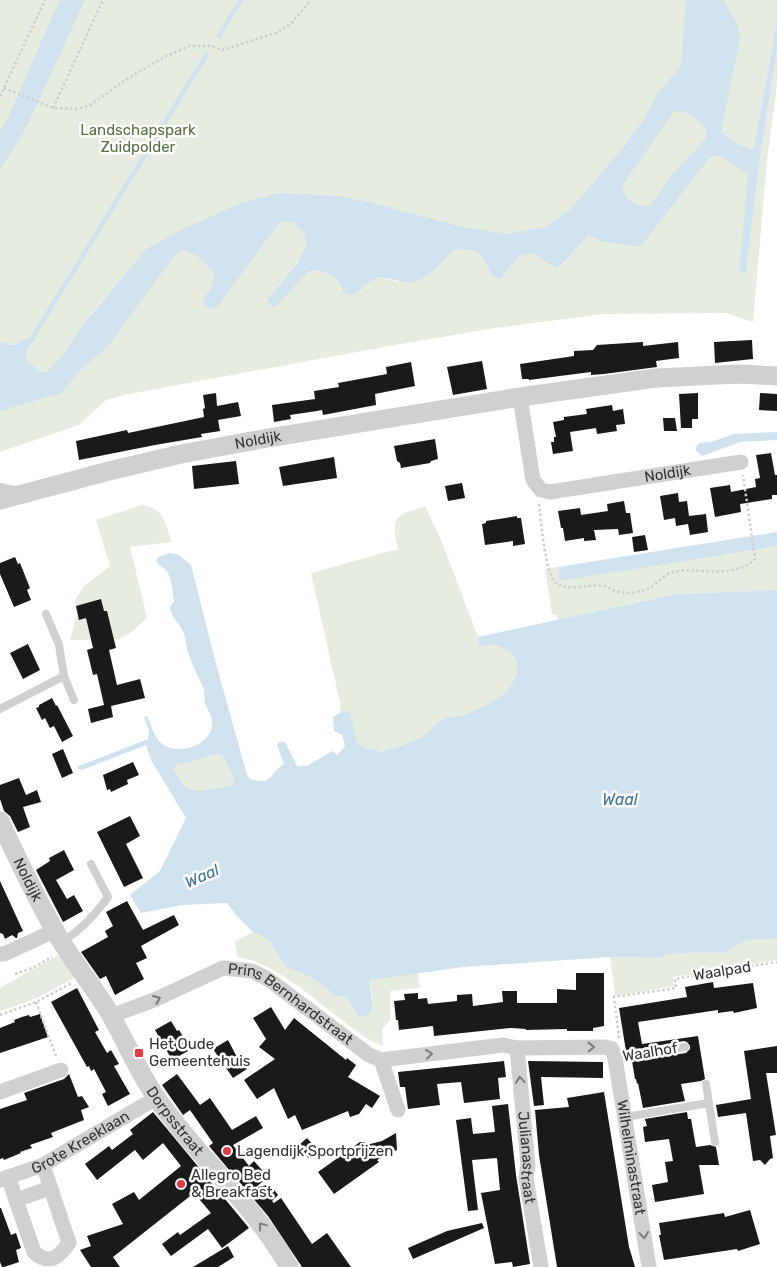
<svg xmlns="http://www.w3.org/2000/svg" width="777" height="1267" font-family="Rubik,sans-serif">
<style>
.green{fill:#e6ecdf;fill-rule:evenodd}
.water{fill:#cfe2ee;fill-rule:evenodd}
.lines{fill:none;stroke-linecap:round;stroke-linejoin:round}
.stream{stroke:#cfe2ee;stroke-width:4.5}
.building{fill:#1a1a1a}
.path{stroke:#cdcdcd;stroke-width:2.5;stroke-dasharray:2.5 2.5;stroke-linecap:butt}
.service{stroke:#d0d0d0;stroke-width:8}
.minor{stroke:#d0d0d0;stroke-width:15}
.tertiary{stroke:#d0d0d0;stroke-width:19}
.oneway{stroke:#7a7a7a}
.poi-dot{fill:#e63946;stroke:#fff;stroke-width:2}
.labels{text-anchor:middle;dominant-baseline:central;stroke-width:5;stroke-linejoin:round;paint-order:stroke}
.park-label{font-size:15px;fill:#56703f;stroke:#fff}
.street-label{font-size:15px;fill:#333;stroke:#fff}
.poi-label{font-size:15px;fill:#333;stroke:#fff;text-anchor:start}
.water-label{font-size:16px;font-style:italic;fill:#3f7597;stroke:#fff}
</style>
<rect width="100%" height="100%" fill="#fff"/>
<path class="green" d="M0,0H777V21L757,131L750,190L747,192L739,271L746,274L761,150L777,51V84L767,160L753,322L726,313L604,314L495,328L389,346L124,395L106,400L79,425L0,452V411L62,393L81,370L108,346L120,280C108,295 93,309 83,325C73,339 65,358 51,369C42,375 29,367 26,358C26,355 27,352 27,350L34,343C22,341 12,347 0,342ZM585,238L564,263L558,268L533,253L518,257L500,280L488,268L485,258L477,252L468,249L453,250L435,269L399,282L381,277L373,279L353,296L341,289L337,281L332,276L319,270L308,272L267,300L299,260ZM247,266L205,296L211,288L214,275L211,271Z
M142,505C165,509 164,522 172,542L130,547L147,618L129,634L119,639L70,640L77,615L75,600L84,586L110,566L96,520Z
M425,506L441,540L478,637L479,646C484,646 490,643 495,644C498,644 502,647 505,649C524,659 518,682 503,694C490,704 463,719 447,717L436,724L428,734L412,742L379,752L365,748L356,742L350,711L341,712L340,702L311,573L398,549C391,515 394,517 425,506Z
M777,546V590L678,594L558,620L557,615L552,614L545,569L558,567L560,580Z
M217,754H221C227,761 228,770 234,776V781L230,786C217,787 196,797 185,786C180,781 177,774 173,769L177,765Z
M253,932L269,940L286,967L306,975L327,988L336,997L344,996L347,997L359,1017L373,998L369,985L371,980L418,972L420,988L390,991V1020L382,1029L383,1046C369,1041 359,1033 347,1024C316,1001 275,962 237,957L235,941Z
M757,939H777V960L673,977L674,986L615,996L610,957L659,958L667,954L705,952L724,953L739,942Z
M58,955L76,977L37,998L0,1011V988Z"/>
<path class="water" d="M61,0H85L24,132L0,169V131L6,122L54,13Z
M686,0H723L736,21L740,38L721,132L736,143L751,150L754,148L777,21V51L761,150L746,274L739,272L748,174L718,155L710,157L640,247L600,241L589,235C577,245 570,259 557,268L533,253L518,257L500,280L492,276C482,253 480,248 453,250C443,261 432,275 417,281C403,286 385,273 374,279C367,283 359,291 353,296L345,294L337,281L332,276L319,270L308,272L276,306H271L267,300L298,262L307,245L304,233L294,223L282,221L275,228L218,306L213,309L206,306L203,302L205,296L211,288L214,275C206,263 198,254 183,250L175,255L108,346L81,370L62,393L0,411V342L14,345L27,338L34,342L27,350L26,358L32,365L39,371L45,372L50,369L67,350L84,323L146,249L181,230L236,205L278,193L338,196L369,202L463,227L508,234L543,228L570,210L622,149L642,122L657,94L681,66ZM674,111C688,111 696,118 705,128L706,138L671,176L650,206C636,208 624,200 622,186Z
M777,432V440L740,442L702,456L696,451V447L700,443L711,442L734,434Z
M777,532V546L560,581L558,567Z
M170,553L179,555L191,565L215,660L247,775L250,779C274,786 268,774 284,764L277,745L279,742H285L297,766H307L332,751L337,755L345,746L342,735L334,731L333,717L341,712L350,711L357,742L365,748L380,752L412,742L427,734L436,724L447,717C463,719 490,704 503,694C518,682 524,659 505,649C492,643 493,644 479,647L478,637L678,594L777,590V939C752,939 745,938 724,953L705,952L667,954L659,958L610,957L463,967L371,980L369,985C372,996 377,1018 359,1017L347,997L344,996L336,997L327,988L306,975L286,967L269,940L253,932L237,916L227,903L182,905L141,913L130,895L160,871L186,818L151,760L146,745L82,770L77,768L79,766L148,739L149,731L144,717L147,716C151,724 154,737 161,743C175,756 208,747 212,727C213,718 210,714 206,706C203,700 206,693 203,687C198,676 192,665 188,652C186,646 186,639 184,633C180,623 173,622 170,607L174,602C173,593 172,581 168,573C165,568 160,567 156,561L158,557ZM217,754H221C227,761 228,770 234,776V781L230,786C218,787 195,796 185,786C181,782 177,774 173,769L177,765Z"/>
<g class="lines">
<path class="stream" d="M219,36L241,0
M31,340L207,54"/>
</g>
<path class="building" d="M752,340L753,359L715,363L714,342Z
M643,342V346L678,342L679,358L656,361L657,367L604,374L591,375V372L529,380V379H522L520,364L574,356V351L593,350L597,345Z
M482,361L487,389L453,395L447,367Z
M411,362L415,386L375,394L376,405L323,415L322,410L317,411L290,415L291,419L274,422L272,405L315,399L314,391L339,387L338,383L387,374L386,367Z
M216,393L217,406L238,402L241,416L218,420L220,431L201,434L202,437L155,445L79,460L76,441L127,430L128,433L204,417L203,409L205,408L203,395Z
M698,393V419H692V428H681L679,394Z
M760,393L777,394V411L759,410Z
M612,405L613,411L623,409L625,424L616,425L617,431L597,434L596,428L570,432L573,451L553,454L551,442H554V437H556L553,422L564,420V417L587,414L586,409Z
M663,418H675L677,431H664Z
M435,439L438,459L431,461L430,463L401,468L400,463L397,461L394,446Z
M771,453L775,475H777V495H772V499L740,504L741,512L715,517L710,488L730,485L731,492L756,487L755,479L760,478L756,455Z
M334,457L337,478L283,486L279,467Z
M236,461L239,484L194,489L192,466Z
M462,483L465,498L448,501L445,486Z
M678,493L679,502L687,501L689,516L706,514L708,532L690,535L688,524L676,526L675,518L664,520L660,496Z
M624,501L626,513H630L633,533L619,535L618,529L594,530L596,540L584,541V538L565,541L563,528H561L558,511L580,508L581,515L608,511L607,504Z
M517,516V518H521L525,544L513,546V541L485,545L482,524L486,523V521Z
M645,535L648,550L634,552L632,537Z
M15,557L18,564L20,563L30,588L27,590L31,600L14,607L0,574V563Z
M101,599L104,611H107L116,648L109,650L117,685L140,679L145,698L111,706L113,717L91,723L88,709L104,705L97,674L93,675L87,650L93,648L86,618L79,620L76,606Z
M28,644L40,670L23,679L10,653Z
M52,698L56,706L57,705L73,736L62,742L54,726L50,728L45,718L42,720L36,708L39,707V705Z
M63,749L73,773L62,778L52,754Z
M133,762L139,775L127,780L128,784L111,792L110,789L107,790L103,775Z
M19,778L26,795L37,790L41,802L23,807L30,827L18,832L10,816L4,811L0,799V785Z
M130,816L140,836L126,844L143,878L124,887L97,832Z
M64,850L74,870L56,880L67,899L74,895L83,911L63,922L36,870L50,861L49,858Z
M0,881L23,931L18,933L17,938H16L12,935L5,939L3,934L0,933Z
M127,901L143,930L174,915L179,925L141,946L147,958L136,963L144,979L115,995L106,976L100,979L81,952L108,937L105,931L113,926L106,912Z
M576,973H604V1026L593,1028V1031H567V1029L526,1030V1029L511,1028L434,1036L433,1026L399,1030L398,1020H396L394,1001L405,1000L404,994L418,993V999L427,998L428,1004L457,1001V995L472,994L473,1006L503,1002L502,991H517V1003H557V989L576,990Z
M713,982L714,988L753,983L757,1008L734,1013L733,1011L718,1013V1010L638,1022L642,1044L698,1036L705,1079L701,1081L681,1084L685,1101L643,1108L638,1083L637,1084L636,1079H635L632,1061L686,1053L690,1049V1046L687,1042L684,1041L626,1051L619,1008L687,997L685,987Z
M77,988L99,1030L95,1032L107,1053L111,1050L119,1064L114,1066L130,1094L108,1106L102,1094L106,1092L94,1069L91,1071L89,1066L87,1067L51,1002Z
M271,1007L285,1030L294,1018L346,1060L347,1058L356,1065L348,1077L380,1096L372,1108L366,1104L359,1114L350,1117L348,1111L302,1130L295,1115L288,1119L274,1088L257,1099L244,1080L275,1059L259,1047L266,1039L253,1018Z
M40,1014L48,1037L0,1053V1028L15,1022L14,1020L22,1017L29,1015L30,1017Z
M171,1021L177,1031L179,1030L189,1046L186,1048L188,1051L172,1060L155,1030Z
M228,1040L239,1061L241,1060L247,1069L233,1078L213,1049Z
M777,1046V1073H766L776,1135L770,1136L773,1158L770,1159L765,1165L760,1160L753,1161L746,1113L718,1117L716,1105L751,1099L744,1051Z
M504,1061L506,1077L498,1078L500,1099L464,1103L461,1082L437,1084L440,1105L408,1109L405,1087H400L398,1072Z
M528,1061L603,1062V1078L541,1077L544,1105L534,1106Z
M69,1074L78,1097L82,1096L89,1107L81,1110L84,1120L51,1133L53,1137L30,1145L32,1148L20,1152L21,1153L4,1160L3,1158L0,1159V1109L27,1100L24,1093L64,1079Z
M177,1074L200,1105L210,1098L232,1130L256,1116L263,1128L233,1145L249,1166L254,1161L268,1177L255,1188L270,1184L278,1195L272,1201L274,1203L281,1198L312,1244L327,1233L351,1267H302L268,1216L209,1146L213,1143L190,1110L183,1115L162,1085Z
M604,1092L629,1247L635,1267H557L539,1155L535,1110L569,1107L567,1098Z
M508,1104L516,1175L530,1264L513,1267L512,1262L495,1264L481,1193L500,1190L497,1158L472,1160L478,1210L468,1211L456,1120L471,1118L473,1134L495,1132L492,1106Z
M153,1112L249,1228L222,1248L208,1229L171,1256L162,1244L178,1232L180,1235L211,1213L194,1193L113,1257L120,1267H91L80,1250L91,1246L87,1236L123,1224L112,1204L134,1192L139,1200L181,1166L163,1143L143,1160L135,1150L97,1180L85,1164L109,1146L112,1150L133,1134L130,1130Z
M687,1112L688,1119H691L696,1147L710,1145L716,1147L719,1165H699L704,1194L655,1202L652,1185L668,1182L665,1162L673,1161L669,1139L645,1142L643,1127L647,1126L645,1119Z
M396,1133L397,1150L377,1160L379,1162L334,1194L318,1172L360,1142H365L366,1145L382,1141Z
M307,1138L317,1149L308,1158L299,1145Z
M0,1208H1L11,1235L16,1233L21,1248L16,1250L19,1262L4,1267H2L0,1262Z
M750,1210L760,1244L738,1251L737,1249L664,1260L659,1235H661L659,1223L724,1213L725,1217Z
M482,1223L484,1228L413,1259L408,1248L447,1231Z
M228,1246L234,1257L218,1267H193Z"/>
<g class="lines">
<path class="path" d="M4,88L53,108L76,109L89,106L125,80L166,56L189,46H212L222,50L276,33L291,24L311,0
M0,96L45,0
M53,108L103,0
M539,504C541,519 545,573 555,582C567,593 590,583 604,586C608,587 611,589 615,591C625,594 639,593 649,588C659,583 665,572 678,571C705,568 733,579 755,559L743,475
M15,974L32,968L52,957
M36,1002L56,1056
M0,1015L36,1002L72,983
M619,1038L614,997L676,988L675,979L777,962"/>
<path class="service" d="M0,487L18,491
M46,614L59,645L64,676L74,700
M0,709L64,676
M62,942C81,930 95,915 108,897L91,864
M615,1058L685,1047
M706,1084L715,1142
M625,1117L709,1103"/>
<g class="minor">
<path id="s1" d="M520,397L533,480L541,490L550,492L741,462"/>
<path d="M0,954H4L54,931"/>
<path id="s2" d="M111,1016L154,1000L223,968L252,971L268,979L369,1055L381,1060L503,1045L517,1048L605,1047L612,1049L615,1058L649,1267"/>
<path id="s3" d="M517,1048L528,1165L526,1178L541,1267"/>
<path d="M381,1060L398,1110"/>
<path d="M0,1092L61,1070"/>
<path d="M8,1177L34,1252C49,1266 59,1257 69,1243L43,1165"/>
<path id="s4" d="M0,1180L43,1165L156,1098"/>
<path d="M16,1200L50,1188"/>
</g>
<g class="tertiary">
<path id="s5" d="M0,500L109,471L181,454L268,438L520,397L656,378L740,374L777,376"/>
<path id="s6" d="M0,821C17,858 34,894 54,929C70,959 93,985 110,1014C127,1043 139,1074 158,1100C199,1158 254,1205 289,1267"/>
</g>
</g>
<defs><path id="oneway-chevron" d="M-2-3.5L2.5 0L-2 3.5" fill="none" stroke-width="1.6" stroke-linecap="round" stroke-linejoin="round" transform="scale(1.25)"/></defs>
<g class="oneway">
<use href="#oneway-chevron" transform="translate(157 999) rotate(-23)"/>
<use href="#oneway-chevron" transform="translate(591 1047) rotate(-1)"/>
<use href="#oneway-chevron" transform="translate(429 1054) rotate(-7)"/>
<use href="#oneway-chevron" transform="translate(520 1080) rotate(-95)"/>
<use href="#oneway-chevron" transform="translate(262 1226) rotate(-127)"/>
<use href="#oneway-chevron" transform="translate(644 1235) rotate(82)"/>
</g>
<g class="poi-dot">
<rect x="134" y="1048" width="10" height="10" rx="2.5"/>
<circle cx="227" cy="1151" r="5"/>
<circle cx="181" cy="1184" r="5"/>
</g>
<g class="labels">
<g class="park-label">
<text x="138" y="130">Landschapspark<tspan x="138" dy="17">Zuidpolder</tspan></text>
</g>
<g class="street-label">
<text stroke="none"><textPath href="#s5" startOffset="265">Noldijk</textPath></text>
<text stroke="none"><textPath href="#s1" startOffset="225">Noldijk</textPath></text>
<text stroke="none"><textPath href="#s6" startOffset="65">Noldijk</textPath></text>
<text transform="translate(722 971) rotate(-9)">Waalpad</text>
<text stroke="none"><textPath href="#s2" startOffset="200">Prins Bernhardstraat</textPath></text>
<text transform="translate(650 1052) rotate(-9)">Waalhof</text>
<text stroke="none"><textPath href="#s6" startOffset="348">Dorpsstraat</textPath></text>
<text stroke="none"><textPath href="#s4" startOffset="89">Grote Kreeklaan</textPath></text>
<text stroke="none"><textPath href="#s3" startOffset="110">Julianastraat</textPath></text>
<text stroke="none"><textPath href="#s2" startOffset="651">Wilhelminastraat</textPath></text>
</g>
<g class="poi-label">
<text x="149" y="1044">Het Oude<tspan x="149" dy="17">Gemeentehuis</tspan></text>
<text x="237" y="1151">Lagendijk Sportprijzen</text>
<text x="191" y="1175">Allegro Bed<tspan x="191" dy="17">&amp; Breakfast</tspan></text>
</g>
<g class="water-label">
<text x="620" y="799">Waal</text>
<text transform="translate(202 876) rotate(-24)">Waal</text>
</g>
</g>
</svg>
